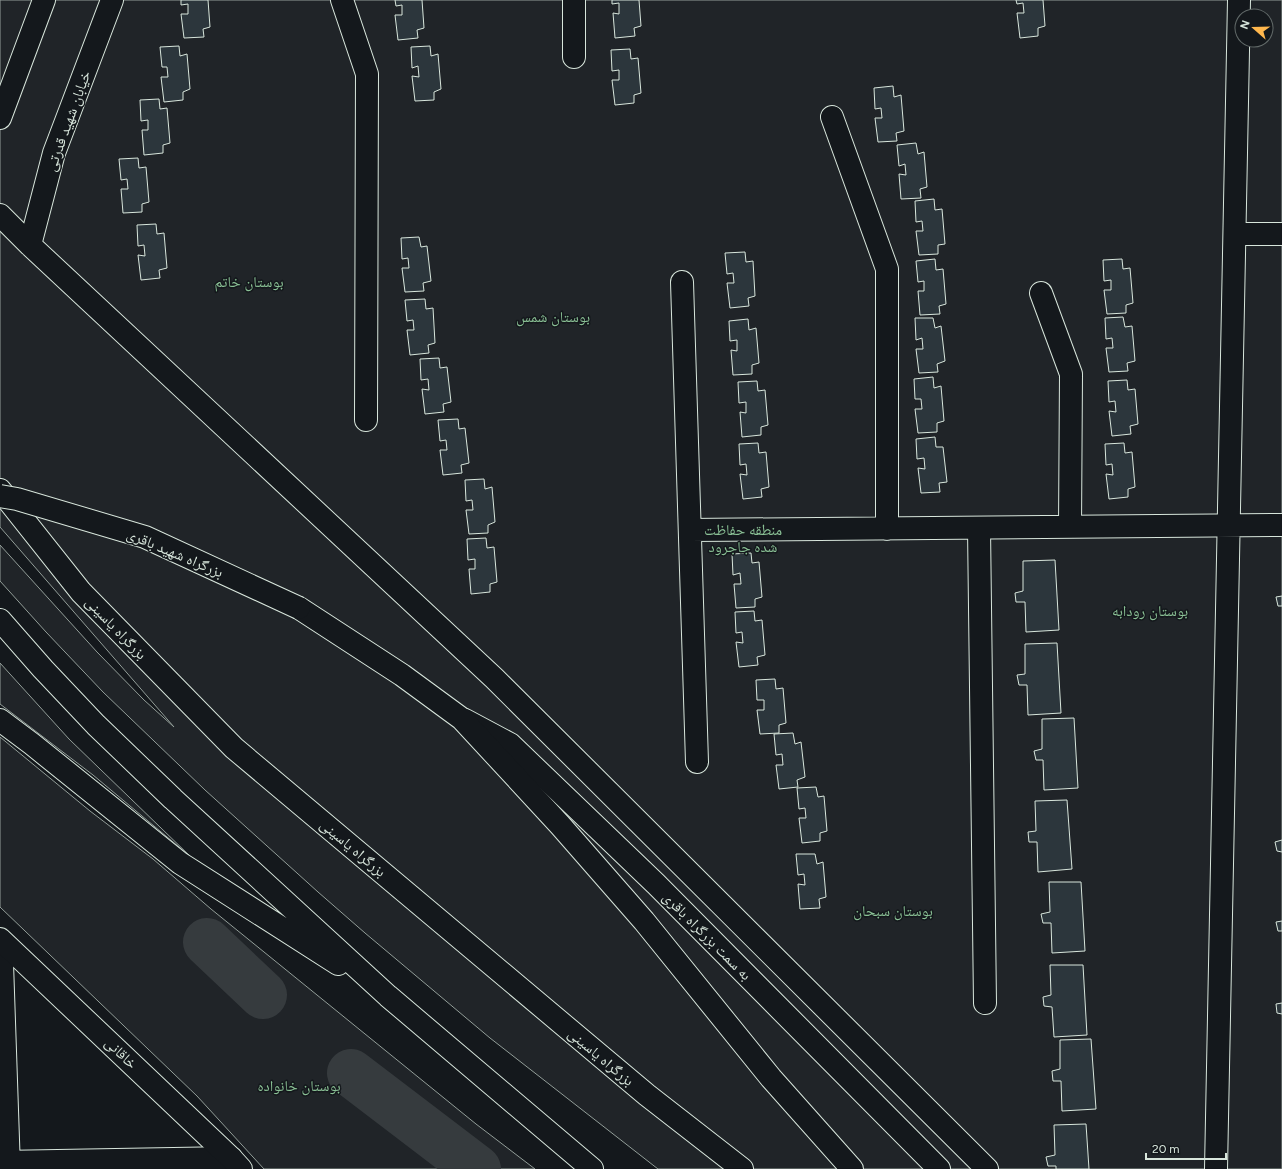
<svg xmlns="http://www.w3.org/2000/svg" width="1282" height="1169" font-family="Figtree,'Noto Naskh Arabic',sans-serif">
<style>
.green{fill:#202428;stroke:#939e99;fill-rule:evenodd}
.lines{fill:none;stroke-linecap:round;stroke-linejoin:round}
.river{stroke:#363b3e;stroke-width:48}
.building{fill:#2c363c;stroke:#d8e6dc}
.minor-casing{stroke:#d8e6dc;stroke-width:24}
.major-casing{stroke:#d8e6dc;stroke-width:24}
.highway-casing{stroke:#d8e6dc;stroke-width:24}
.minor{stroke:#14181c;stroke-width:22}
.major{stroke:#14181c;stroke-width:22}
.highway{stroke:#14181c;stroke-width:22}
.highway-bridge-casing{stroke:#d8e6dc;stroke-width:24;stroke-linecap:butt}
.highway-bridge{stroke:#14181c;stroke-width:22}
.labels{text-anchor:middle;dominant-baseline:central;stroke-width:3;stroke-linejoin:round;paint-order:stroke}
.street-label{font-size:15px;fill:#d8e6dc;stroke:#14181c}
.park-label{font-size:15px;fill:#8ac095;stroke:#14181c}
</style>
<rect width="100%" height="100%" fill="#14181c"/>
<path class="green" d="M0,0H1282V1169H658L490,1038L365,933L318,892L205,790L103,692L46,632L0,581V545L97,652L144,700L174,727L0,527ZM1242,16H1266V40H1242Z
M0,663L69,739L191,857L93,775L0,704Z
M0,737L90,811L153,859L211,909L476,1124L535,1169H264L197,1096L0,907Z"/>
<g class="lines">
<path class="river" d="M207,942L263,995
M351,1073L477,1169"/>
</g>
<path class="building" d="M181,0H208L210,27L203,29L204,37L184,38L181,14H188V4L181,5Z
M395,0H422L424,28L417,30L418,38L398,40L395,15H402V5L396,6Z
M612,0H639L641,26L634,28L635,36L615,38L613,13L619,14V3L612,4Z
M1016,0H1043L1045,26L1038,28V36L1020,38L1017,13H1024L1023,3L1017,4Z
M179,46L180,56L187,54L190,89L183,92V100L164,102L161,77H168L167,67H162L160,47Z
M430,46L431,56L438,54L441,89L434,92V100L415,101L412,76L419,77L418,66L412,68L411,47Z
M630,49L631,59L638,58L641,93L634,95V103L615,105L612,80H619V70L612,71L611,50Z
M893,86L894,97L901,95L904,131L896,133L897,141L878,142L875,118H882L881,108L875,109L874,88Z
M159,99L160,109L167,108L170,143L163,145V153L144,155L142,130H148V120L141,121L140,100Z
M916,143L918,154L924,152L927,187L920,189L921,198L901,199L899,174L906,175L905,164L899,166L897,145Z
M138,158L139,168L146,167L149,202L142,204V212L123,213L121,189H128L127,179L121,180L119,159Z
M934,199L935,210L942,209L945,244L938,245V254L919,255L916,231H923L922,221L916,222L915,201Z
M156,224L157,234L164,233L167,268L159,270L160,278L141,280L138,255L145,256L144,245L138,246L137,225Z
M419,237L421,247L427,246L431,281L423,283L424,291L405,292L402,268H409L408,258L402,259L401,238Z
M745,252L746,262L753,261L755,296L748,298L749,306L730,308L727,283H734L733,273L727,274L725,253Z
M935,259L936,270L943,269L946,304L939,306L940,314L920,315L918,291H924V281L918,282L916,261Z
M1122,259L1123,269L1130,268L1133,303L1126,305V313L1107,314L1104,290H1111V280L1104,281L1103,260Z
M425,299L426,309L433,308L435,343L428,345L429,353L410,355L407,330H414L413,320L407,321L405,300Z
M1123,317L1125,327L1132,326L1135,361L1127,363L1128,371L1109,372L1106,348H1113L1112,338L1106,339L1105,318Z
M915,318H933L935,328L941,326L945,361L937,364L938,372L919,373L916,349H923L922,338L916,340Z
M748,319L749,330L756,328L759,363L752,365V374L733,375L731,350L737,351V340L730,341L729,321Z
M439,358L440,368L447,367L451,402L443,404L444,412L425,414L422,389L429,390L428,379L421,380L420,359Z
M933,377L934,388L941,386L944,421L937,423V432L918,433L915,409H922L921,399H915L914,379Z
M1127,380L1128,390L1135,389L1138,424L1130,426L1131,434L1112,436L1109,411L1116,412L1115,401L1109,402L1108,381Z
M757,381L758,391L765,390L768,425L761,427V435L742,437L740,412L746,413V402L739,403L738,382Z
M458,419L459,429L465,428L469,463L461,465L462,473L443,475L440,450H447L446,440L440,441L438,420Z
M935,437L936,447H943L947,482L939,483L940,492L921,493L918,468L925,469L924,458L917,459L916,439Z
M758,443L759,453L766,452L769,487L761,489L762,497L743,499L740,474L747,475L746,464L740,465L739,444Z
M1124,443L1125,453L1132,452L1135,487L1128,489V497L1109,499L1106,474L1113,475L1112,464L1106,465L1105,444Z
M484,479L485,489L492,487L495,522L488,525V533L469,534L466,510H473L472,500L466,501L465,480Z
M486,538L487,548L494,547L497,582L490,584V592L471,594L469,569H475V559L468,560L467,539Z
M751,553L752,563L759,562L762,597L755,599V607L736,608L734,584H741L740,573L733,575L732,554Z
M1055,560L1059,630L1026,632L1025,602H1016L1015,593L1023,591V561Z
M1282,596V606H1278L1276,597Z
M754,611L755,621L762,620L765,655L757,657L758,665L739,667L736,642L743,643L742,632L736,633L735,612Z
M1057,643L1061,713L1028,715L1027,685H1019L1017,675L1025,674V644Z
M775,679L776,689L783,688L786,723L779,725V733L760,734L757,710H764V700H757L756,680Z
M1074,718L1078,788L1044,790L1043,760H1036L1034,751L1042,749V719Z
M793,733L795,744L801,742L805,777L797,780L798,787L779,789L776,765H783L782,754L776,755L774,734Z
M816,787L818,797L824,796L827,831L820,833V841L802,843L799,818H806L805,808L799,809L797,788Z
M1067,800L1072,869L1038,872L1037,842H1029L1028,832L1036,831L1035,801Z
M1282,840V852L1277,851L1275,842Z
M796,854H815L817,864L823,862L826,897L819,899L820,908L800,909L798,884L805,885L804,874L798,875Z
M1049,882H1081L1085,951L1052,953L1051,923H1043L1041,914L1050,912Z
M1282,921V931H1278L1276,922Z
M1050,965H1083L1087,1035L1054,1037L1052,1007L1044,1006L1043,997L1051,995Z
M1282,1003V1014L1277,1013L1276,1004Z
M1091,1039L1096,1109L1062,1111L1061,1081H1053L1052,1071L1060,1069V1040Z
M1086,1124L1089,1169H1056V1166H1048L1046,1157L1055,1155L1054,1125Z"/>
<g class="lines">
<g class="minor-casing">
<path id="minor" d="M342,0L367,74L366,420
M574,0V57
M832,117L887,269V529
M0,118L44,0
M0,215L30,245L494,678L987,1169
M1235,234H1282
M30,245L54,153L112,0
M682,282L697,762
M1041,293L1071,374L1070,527
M979,528L985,1003
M690,530L1282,525
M2,963L9,1169
M0,1162L231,1158
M1216,1169L1239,0"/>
</g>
<g class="major-casing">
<path id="major" d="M465,720L510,744L656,884L939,1169
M0,939L231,1158L241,1169"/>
</g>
<g class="highway-casing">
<path id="highway" d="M0,490L81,592L234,748L647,1095L742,1169
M299,608L402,675L462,719L560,825L644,921L771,1078L852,1169
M0,620L43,669L96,725L173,799L388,996L592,1169
M0,720L32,744L180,863L338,964"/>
</g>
<use href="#minor" class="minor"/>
<use href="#major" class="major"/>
<use href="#highway" class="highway"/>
<g class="highway-bridge-casing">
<path id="highway-bridge" d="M0,496L17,499L145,537L299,608"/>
</g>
<use href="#highway-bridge" class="highway-bridge"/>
</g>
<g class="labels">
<g class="street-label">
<text transform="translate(68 121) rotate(-70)">خیابان شهید قدرتی</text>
<text transform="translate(175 553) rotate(23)">بزرگراه شهید باقری</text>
<text transform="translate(116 628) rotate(46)">بزرگراه یاسینی</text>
<text transform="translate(353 848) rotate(40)">بزرگراه یاسینی</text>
<text transform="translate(707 936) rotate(45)">به سمت بزرگراه باقری</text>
<text transform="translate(121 1053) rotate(44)">خاقانی</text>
<text transform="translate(601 1057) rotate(40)">بزرگراه یاسینی</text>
</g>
<g class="park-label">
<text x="249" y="282">بوستان خاتم</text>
<text x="553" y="317">بوستان شمس</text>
<text x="743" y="530">منطقه حفاظت<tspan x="743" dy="17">شده جاجرود</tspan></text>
<text x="1150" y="611">بوستان رودابه</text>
<text x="893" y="911">بوستان سبحان</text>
<text x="299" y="1086">بوستان خانواده</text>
</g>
</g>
<g transform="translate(1254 28) rotate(290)"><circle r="19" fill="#14181c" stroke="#626a69"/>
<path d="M0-3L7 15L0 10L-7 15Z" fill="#ffb74d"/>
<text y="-6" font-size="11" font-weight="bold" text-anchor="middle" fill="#d8e6dc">N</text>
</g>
<path d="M1146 1153v6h80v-6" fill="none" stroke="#d8e6dc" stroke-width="2"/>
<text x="1152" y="1153" font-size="12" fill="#d8e6dc" stroke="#14181c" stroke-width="3" paint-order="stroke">20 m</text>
</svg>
